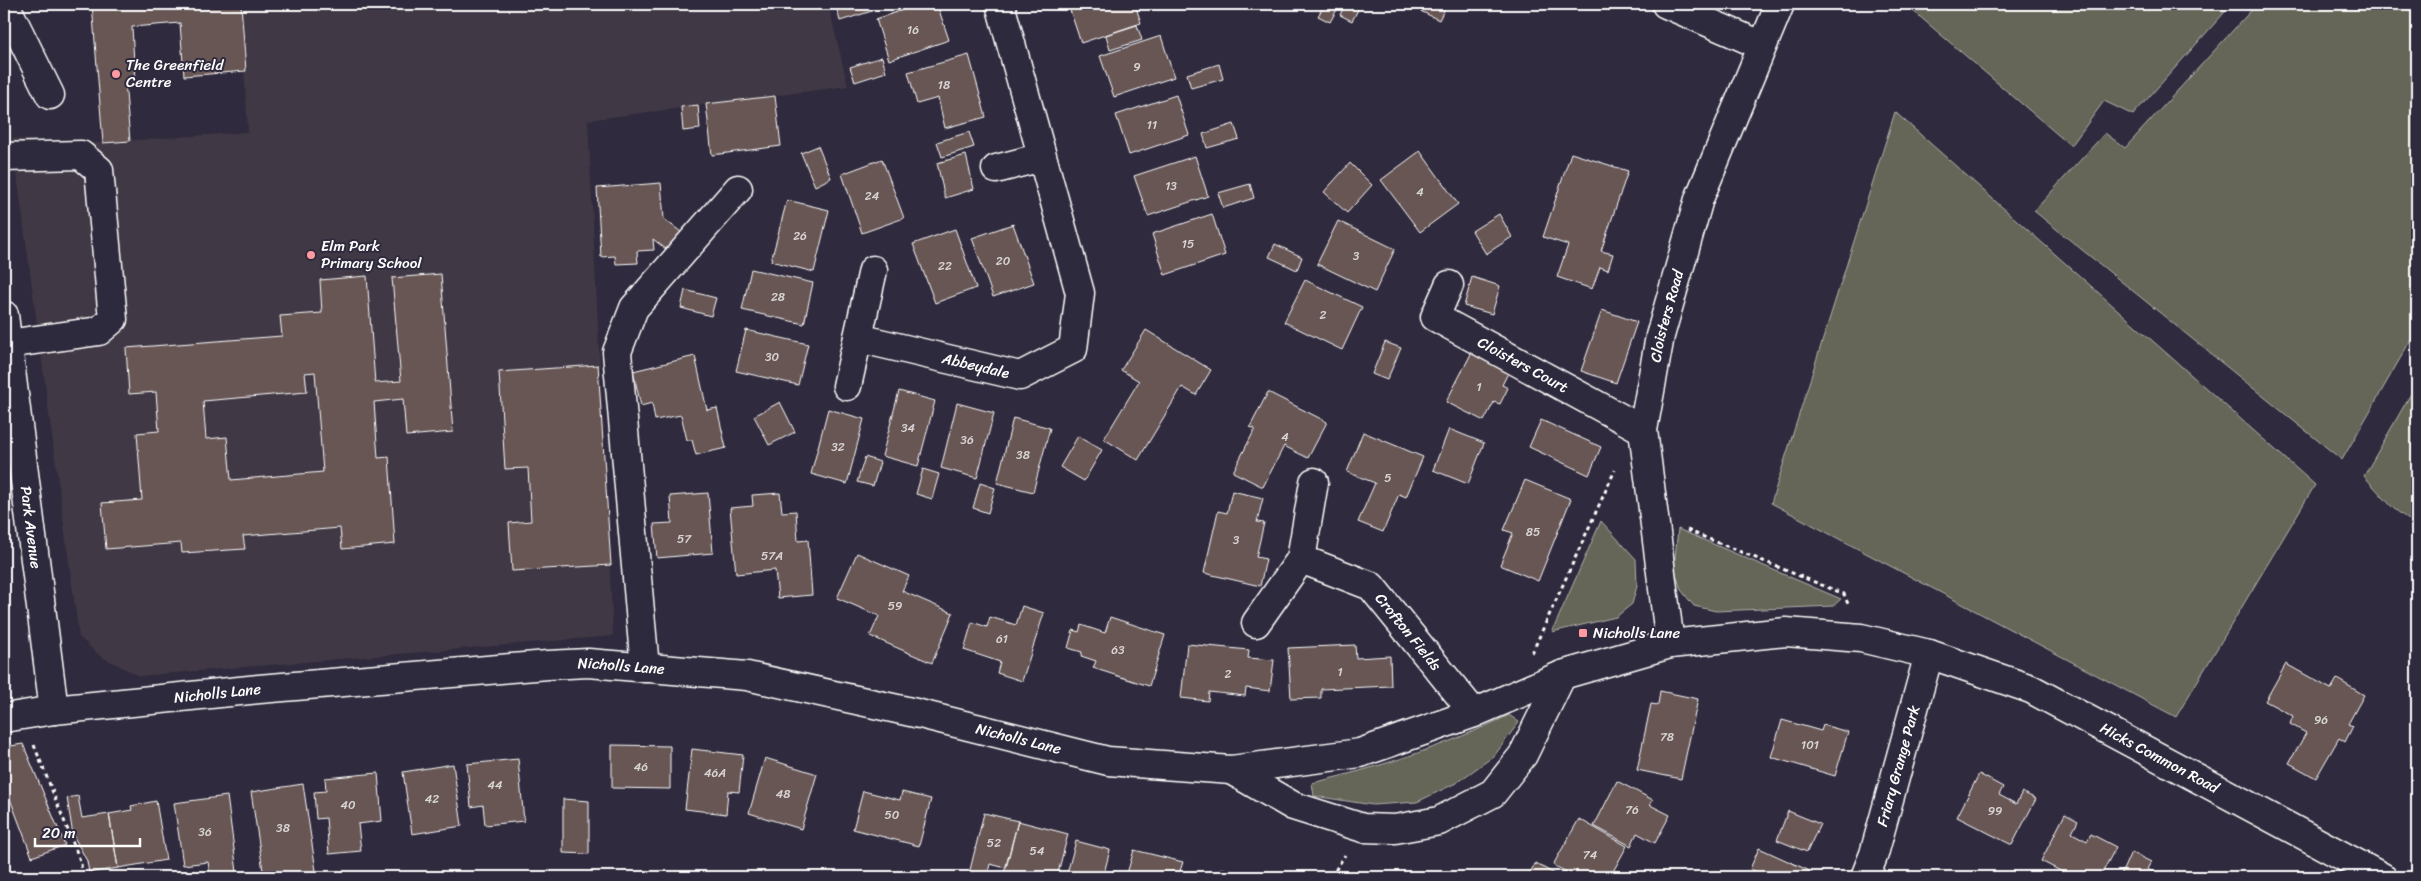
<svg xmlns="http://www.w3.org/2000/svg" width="2421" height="881" font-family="Sriracha,sans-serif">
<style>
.built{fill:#403844}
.green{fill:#656658;stroke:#b2b2ac}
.building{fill:#675755;stroke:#fff;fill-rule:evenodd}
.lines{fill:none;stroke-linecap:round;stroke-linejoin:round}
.minor-casing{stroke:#fff;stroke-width:31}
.path{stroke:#fff;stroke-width:3;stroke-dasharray:4 4;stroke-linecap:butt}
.minor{stroke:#2f2a3d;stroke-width:28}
.poi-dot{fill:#ff9aa2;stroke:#2f2a3d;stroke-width:2}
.labels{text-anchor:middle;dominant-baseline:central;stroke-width:4;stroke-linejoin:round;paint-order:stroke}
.number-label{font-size:12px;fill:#d9d5d4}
.poi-label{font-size:15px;fill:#fff;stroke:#2f2a3d;text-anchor:start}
.street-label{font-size:15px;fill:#fff;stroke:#2f2a3d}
</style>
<rect width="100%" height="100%" fill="#2f2a3d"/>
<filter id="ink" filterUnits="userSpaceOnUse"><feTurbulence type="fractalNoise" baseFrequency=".02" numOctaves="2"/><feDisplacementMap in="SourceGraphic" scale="10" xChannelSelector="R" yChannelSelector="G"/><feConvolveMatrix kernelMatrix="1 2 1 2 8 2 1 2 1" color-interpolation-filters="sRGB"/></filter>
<g filter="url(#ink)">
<path class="built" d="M240,4H828L848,86L588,120L613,636L139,676L100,656L79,637L12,138L67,145L248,132Z"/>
<path class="green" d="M1905,4H2232L2133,115L2104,101L2071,146Z
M2257,4H2417V329L2342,460L2034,211L2105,133L2125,148Z
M1895,112L2315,485L2176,717L1771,503Z
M2417,383V526L2393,508L2364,476Z
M1601,521L1636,559L1637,586L1632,604L1616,617L1552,632Z
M1678,529L1841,599L1833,606L1716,611L1694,606L1681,590L1674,567Z
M1509,715L1519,722L1494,756L1456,783L1417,802L1373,805L1314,796L1312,783C1381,767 1446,746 1509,715Z"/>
<path class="building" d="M92,4H241L246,71L184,76L180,23L132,27L135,81H125L130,141L103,143Z
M844,4H870L872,11L840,21L836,6Z
M904,4H937L949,40L889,60L876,19L906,9Z
M1068,4H1135L1141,23L1081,43Z
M1325,4H1340L1330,22L1318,16Z
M1345,4H1361L1352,21L1340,15Z
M1406,4H1447L1439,20Z
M1137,25L1142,40L1110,50L1106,35Z
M1161,36L1174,77L1114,97L1100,56Z
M969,55L986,117L945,128L938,98L917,104L908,72Z
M882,57L886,72L855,82L850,67Z
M1219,64L1223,79L1191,88L1187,74Z
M1176,95L1189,135L1129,155L1116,115Z
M775,96L781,146L712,155L706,104Z
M698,105L700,129L683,131L681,107Z
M1234,124L1239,139L1207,148L1203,134Z
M969,132L974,147L942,157L937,142Z
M818,146L831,178L815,186L801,153Z
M1420,151L1458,204L1420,232L1381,180Z
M1571,153L1628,171L1601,251L1613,254L1608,270L1600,267L1592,289L1557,277L1568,245L1543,237Z
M966,155L974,189L945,198L937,163Z
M1195,156L1208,196L1148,216L1134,176Z
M882,159L904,218L862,233L842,174Z
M1350,163L1372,185L1347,213L1324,192Z
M661,183L664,219L681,232L667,250L653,239L654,250L637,251L638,263L616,264L615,256L601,257L597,188Z
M1250,184L1254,198L1223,208L1218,193Z
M787,200L829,210L814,272L771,261Z
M1212,214L1225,255L1165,275L1152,234Z
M1499,214L1512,237L1486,254L1472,231Z
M1338,221L1395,249L1375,292L1317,264Z
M1013,224L1034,283L993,297L972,238Z
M955,229L976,288L935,303L913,244Z
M1275,244L1302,257L1297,270L1269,257Z
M751,269L813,283L804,324L742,310Z
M441,274L453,432L406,436L403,399L374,402L378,458L389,457L395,544L342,549L340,528L243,536L245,549L182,553L181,543L106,549L102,503L142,500L137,433L159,431L156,392L129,394L126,348L282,336L280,316L322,313L320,280L367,276L375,383L401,381L392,278ZM315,372L323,472L231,480L227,437L206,439L203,401L307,392L305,373Z
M1472,277L1500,286L1492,314L1464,306Z
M1305,280L1362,307L1342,350L1284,322Z
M685,290L716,298L711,316L681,308Z
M1602,310L1637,322L1616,383L1581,371Z
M746,330L808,344L798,385L736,371Z
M1146,330L1211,370L1196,395L1182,387L1138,460L1104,439L1139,381L1121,370Z
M1385,342L1401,348L1387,380L1372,374Z
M1472,352L1509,371L1502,385L1508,388L1500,404L1494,402L1484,421L1446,402Z
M695,356L707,410L717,408L726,448L696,455L692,440H687L681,415L655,420L652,403L641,406L633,371Z
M598,365L611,565L512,571L509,523L531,521L528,468L505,469L499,372Z
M899,391L935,401L918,466L882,456Z
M1268,392L1327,422L1308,458L1284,446L1263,487L1233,472L1255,429L1250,427Z
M780,402L795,432L769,445L754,416Z
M957,403L994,413L977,478L941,468Z
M828,409L864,419L847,484L811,474Z
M1013,418L1050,428L1033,492L997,483Z
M1541,420L1601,447L1589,475L1529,447Z
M1449,429L1484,443L1468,484L1433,470Z
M1363,432L1423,457L1406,497L1399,494L1383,532L1358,522L1375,483L1347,472Z
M1078,436L1102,450L1084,481L1060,467Z
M865,457L880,462L873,486L857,482Z
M923,469L939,474L932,499L916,494Z
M1525,480L1571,499L1538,581L1500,565L1513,533L1504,530Z
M980,483L995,488L988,513L973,508Z
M1232,491L1263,498L1257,522L1264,523L1256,557L1266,559L1260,586L1204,573L1218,511L1227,513Z
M708,493L713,553L657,558L654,524L672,523L670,496Z
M780,493L782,512L796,511L798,541L808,540L812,595L778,598L775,570L736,574L730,508L753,506L752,495Z
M857,553L909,576L902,591L953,613L932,663L870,636L879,616L837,598Z
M1022,606L1044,613L1022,681L997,673L1000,662L964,650L972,622L987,627L990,617L1016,625Z
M1110,617L1165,635L1149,686L1093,668L1096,661L1081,656L1082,652L1068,648L1073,630L1079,632L1081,625L1105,633Z
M1187,644L1249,650L1248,658L1274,660L1270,691L1246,688L1245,696L1209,692L1208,701L1181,698Z
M1355,645L1356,658L1390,656L1391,686L1321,689V698L1291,699L1288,648Z
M2286,664L2331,689L2337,679L2364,695L2348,724L2353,726L2345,742L2339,738L2316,778L2289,763L2306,733L2290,724L2293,716L2265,701Z
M1660,691L1698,699L1681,779L1637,770L1651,704L1658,705Z
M1782,720L1821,731L1823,725L1848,732L1835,776L1771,757Z
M23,744L65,845L32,857L4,783V747Z
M612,745L670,746V789L612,788Z
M692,749L743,755L739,792L728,791L726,814L685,809Z
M765,758L817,774L801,829L749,813Z
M518,759L524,821L485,825L483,805L471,807L467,764Z
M453,764L462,826L412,834L403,772Z
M378,773L382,821L358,824L361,851L329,854L326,818L316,819L314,792L326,791L325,778Z
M1979,774L2003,787L1999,795L2016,804L2022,792L2036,799L2012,845L1957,817Z
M1617,781L1653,800L1650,805L1670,815L1655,843L1637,833L1631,846L1594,826Z
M303,784L316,871L289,875L290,877H264L251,792Z
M863,791L900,800L902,792L931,799L919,846L853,829Z
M78,796L82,818L109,814L118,868L89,873L87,861L73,835L67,798Z
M227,796L237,872L210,875L208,862L183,865L174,803Z
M563,799L589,801V854L563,853Z
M156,801L166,860L118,868L109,814L132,810L131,806Z
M1788,811L1820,824L1807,852L1777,840Z
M984,813L1018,821L1006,868L990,864L987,877L969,874Z
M2065,814L2078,821L2072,833L2087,841L2091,834L2116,847L2100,877H2072L2041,861Z
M1579,819L1627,846L1610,877H1576L1553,865Z
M1018,821L1068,834L1057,877H1003Z
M1076,841L1110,850L1103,877H1066Z
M1759,848L1812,872L1809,877H1754L1757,872L1750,869Z
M1134,850L1183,862L1178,877H1126Z
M2131,852L2151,862L2147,869L2164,877H2120Z
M1535,863L1560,877H1528Z
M1221,868L1238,873L1237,877H1218Z
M2168,872L2179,877H2165Z
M250,873L251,877H235L234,876Z"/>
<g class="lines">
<g class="minor-casing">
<g id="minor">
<path d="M5,4L50,95"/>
<path d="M1666,4L1761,45"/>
<path d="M4,157L81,155L99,170L113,319L99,331L7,344"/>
<path d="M996,169L1042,157"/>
<path id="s1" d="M1449,285L1435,317L1643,430"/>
<path id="s2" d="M4,315L54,710"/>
<path id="s3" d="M858,338L1020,376L1073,349L1080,293L1000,4"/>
<path d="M847,386L873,270"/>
<path id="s4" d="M1301,559L1371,586L1474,713"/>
<path d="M1256,623L1301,559L1314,482"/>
<path id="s5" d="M1670,644L1643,430L1660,336L1699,199L1780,4"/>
<path d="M645,668L617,352L634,308L738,189"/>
<path id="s6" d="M4,718L54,710L259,689L548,665L588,663L747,676L920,714L1108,761L1231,770L1360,753L1474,713L1562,675L1670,644L1786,632L1861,638L1929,654L2031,689L2382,877"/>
<path d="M1231,770L1293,806L1363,828L1395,829L1439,821L1493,793L1523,755L1562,675"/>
<path id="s7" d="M1865,877L1874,854L1929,654"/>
</g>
</g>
<path class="path" d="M1687,530L1844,594L1848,604
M1532,653L1615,470
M34,745L81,863L82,877
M1331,877L1345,855"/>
<use href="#minor" class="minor"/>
</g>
</g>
<g class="poi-dot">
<circle cx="116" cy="74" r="5"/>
<circle cx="311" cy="255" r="5"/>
<rect x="1578" y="628" width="10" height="10" rx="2.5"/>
</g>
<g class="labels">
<g class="number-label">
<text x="913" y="30">16</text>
<text x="1137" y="67">9</text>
<text x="944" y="85">18</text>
<text x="1152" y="125">11</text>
<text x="1171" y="186">13</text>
<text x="1420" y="192">4</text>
<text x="872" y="196">24</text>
<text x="800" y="236">26</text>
<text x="1188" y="244">15</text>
<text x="1356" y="256">3</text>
<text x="1003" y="261">20</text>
<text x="945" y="266">22</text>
<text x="778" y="297">28</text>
<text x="1323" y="315">2</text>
<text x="772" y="357">30</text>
<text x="1479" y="387">1</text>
<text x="908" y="428">34</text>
<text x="1285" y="437">4</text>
<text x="967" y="440">36</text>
<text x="838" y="447">32</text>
<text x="1023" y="455">38</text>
<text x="1388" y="478">5</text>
<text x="1533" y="532">85</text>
<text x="684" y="539">57</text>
<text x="1236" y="540">3</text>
<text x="772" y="556">57A</text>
<text x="895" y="606">59</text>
<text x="1002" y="639">61</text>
<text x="1118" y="650">63</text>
<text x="1340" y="672">1</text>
<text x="1228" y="674">2</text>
<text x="2321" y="720">96</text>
<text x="1667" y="737">78</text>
<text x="1810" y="745">101</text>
<text x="641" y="767">46</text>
<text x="715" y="773">46A</text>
<text x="495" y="785">44</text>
<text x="783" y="794">48</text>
<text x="432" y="799">42</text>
<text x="348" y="805">40</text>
<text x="1632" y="810">76</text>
<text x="1995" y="811">99</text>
<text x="892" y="815">50</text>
<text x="283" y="828">38</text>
<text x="205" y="832">36</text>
<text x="994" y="843">52</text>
<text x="1037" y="851">54</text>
<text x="1590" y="855">74</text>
</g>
<g class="poi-label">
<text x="126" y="65">The Greenfield<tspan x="126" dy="17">Centre</tspan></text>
<text x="321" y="246">Elm Park<tspan x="321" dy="17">Primary School</tspan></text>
<text x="1593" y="633">Nicholls Lane</text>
</g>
<g class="street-label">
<text stroke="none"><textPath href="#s5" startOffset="332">Cloisters Road</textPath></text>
<text stroke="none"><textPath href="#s1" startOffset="135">Cloisters Court</textPath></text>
<text stroke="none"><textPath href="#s3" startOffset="121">Abbeydale</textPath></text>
<text stroke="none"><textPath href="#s2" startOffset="214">Park Avenue</textPath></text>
<text stroke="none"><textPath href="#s4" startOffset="134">Crofton Fields</textPath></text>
<text stroke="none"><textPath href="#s6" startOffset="620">Nicholls Lane</textPath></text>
<text stroke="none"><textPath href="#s6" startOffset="215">Nicholls Lane</textPath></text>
<text stroke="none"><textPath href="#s6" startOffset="1025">Nicholls Lane</textPath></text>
<text stroke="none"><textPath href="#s6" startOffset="2215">Hicks Common Road</textPath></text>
<text stroke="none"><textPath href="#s7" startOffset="116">Friary Grange Park</textPath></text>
</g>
</g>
<rect width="2421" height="881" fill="none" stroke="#2f2a3d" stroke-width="20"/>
<rect x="10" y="10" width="2401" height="861" fill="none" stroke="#fff" stroke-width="2" filter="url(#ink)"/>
<path d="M35 838v8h105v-8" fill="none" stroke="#ffffff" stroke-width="2.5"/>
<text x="42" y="838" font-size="15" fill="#ffffff" stroke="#2f2a3d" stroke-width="4" paint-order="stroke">20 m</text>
</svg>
